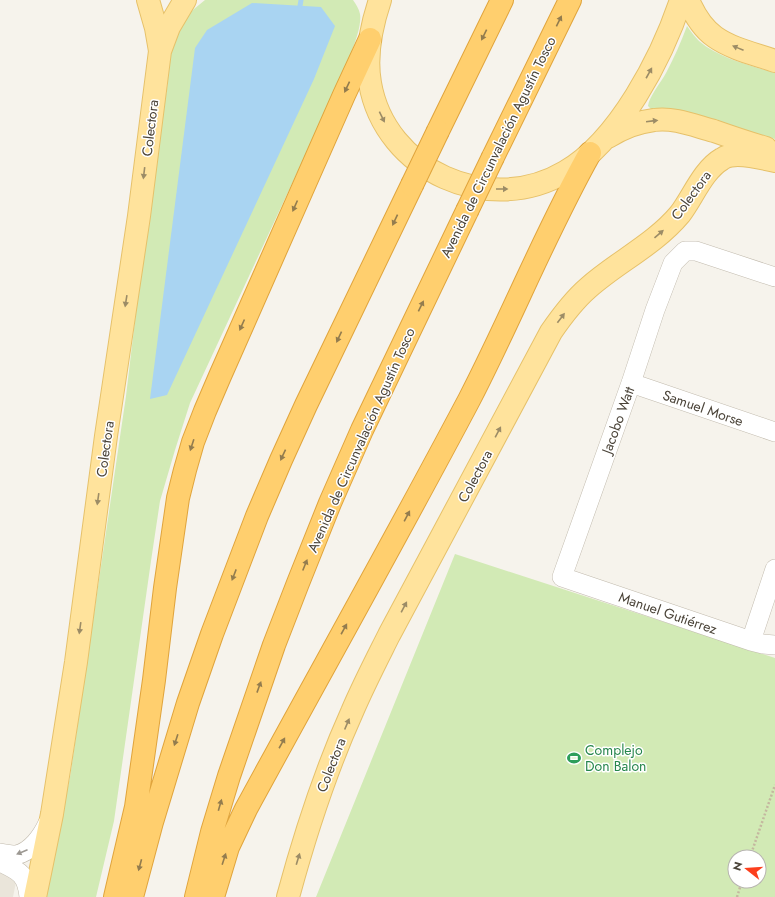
<svg xmlns="http://www.w3.org/2000/svg" width="775" height="897" font-family="Jost,sans-serif">
<style>
.residential{fill:#eae5da}
.green{fill:#d2eab5;fill-rule:evenodd}
.water{fill:#a9d4f2}
.lines{fill:none;stroke-linecap:round;stroke-linejoin:round}
.stream{stroke:#a9d4f2;stroke-width:5}
.minor-casing{stroke:#c2bbae;stroke-width:20}
.major-casing{stroke:#e6c16a;stroke-width:24}
.highway-casing{stroke:#e0a43c;stroke-width:24}
.path{stroke:#c4b79f;stroke-width:2.5;stroke-dasharray:2 2;stroke-linecap:butt}
.minor{stroke:#fff;stroke-width:19}
.major{stroke:#ffe39c;stroke-width:22}
.highway{stroke:#ffcf6e;stroke-width:22}
.highway-bridge-casing{stroke:#e0a43c;stroke-width:24;stroke-linecap:butt}
.highway-bridge{stroke:#ffcf6e;stroke-width:22}
.oneway{fill:#937c4e}
.oneway2{fill:#9c8c66}
.oneway3{fill:#9c9892}
.labels{text-anchor:middle;dominant-baseline:central;stroke-width:3;stroke-linejoin:round;paint-order:stroke}
.street-label{font-size:14px;fill:#4b4439;stroke:#fff}
.leisure-label{font-size:14px;fill:#27864d;stroke:#fff;text-anchor:start}
</style>
<rect width="100%" height="100%" fill="#f6f3ec"/>
<path class="residential" d="M0,866L18,872L13,897H0Z"/>
<path class="green" d="M205,0H353C356,4 359,9 360,14C363,31 343,72 336,89L190,403L175,450L160,501L151,561L114,821L96,897H44L70,777L126,396L155,152L167,89L171,42L181,22L194,9Z
M687,26C691,32 695,37 699,41C720,59 750,65 775,73V139L687,112L668,109H651L648,106C649,97 661,82 666,73C674,58 681,42 687,26Z
M455,554L775,658V897H316ZM735,857H759V881H735Z"/>
<path class="water" d="M252,3L321,7L335,26L314,79L167,395L150,399L195,48L207,30Z"/>
<g class="lines">
<path class="stream" d="M300,6L301,0"/>
<g class="minor-casing">
<path id="minor" d="M775,277L696,251H685L673,263L655,310L631,383L562,577L751,641L763,644L775,645
M631,383L775,432
M751,641L775,569
M0,853C5,854 11,855 16,855C31,852 42,836 48,823
M0,862C19,871 27,874 29,897"/>
</g>
<g class="major-casing">
<path id="major" d="M380,0C371,27 365,55 370,83C385,171 489,217 565,172C619,141 662,57 681,0
M688,0C694,14 702,28 715,37C732,49 755,54 775,61
M160,51L169,27L185,0
M608,137C622,128 637,122 654,120C674,117 695,126 714,131C731,137 749,143 766,148
M35,897L40,873L52,814L76,662L106,436L139,216L160,51L156,28L148,0
M288,897C305,834 325,772 352,712C363,686 376,661 389,635L551,332C562,316 573,301 588,288C617,262 654,245 680,214C693,197 703,170 722,159C735,150 760,158 775,161"/>
</g>
<g class="highway-casing">
<path id="highway" d="M438,131L502,0
M493,157L570,0
M115,897L136,807L154,680L165,588L178,498L185,470L193,442L205,411L220,376L344,95L370,39
M132,897L152,822L188,703L212,634L257,516L281,460L306,405L412,185
M196,897L212,832L229,776L274,645L298,583L330,503L362,430L467,211
M213,897L228,847L246,809C320,673 396,538 469,400C511,319 545,233 590,153"/>
</g>
<path class="path" d="M750,857L775,785
M737,897L742,881"/>
<use href="#minor" class="minor"/>
<use href="#major" class="major"/>
<use href="#highway" class="highway"/>
<g class="highway-bridge-casing">
<path id="highway-bridge" d="M412,185L438,131
M467,211L493,157"/>
</g>
<use href="#highway-bridge" class="highway-bridge"/>
</g>
<defs><path id="oneway-solid" d="M-6-.8H1V-3.2L6.5 0L1 3.2V.8H-6Z"/></defs>
<g class="oneway">
<use href="#oneway-solid" transform="translate(559 21) rotate(-64)"/>
<use href="#oneway-solid" transform="translate(484 35) rotate(116)"/>
<use href="#oneway-solid" transform="translate(347 87) rotate(115)"/>
<use href="#oneway-solid" transform="translate(295 206) rotate(114)"/>
<use href="#oneway-solid" transform="translate(395 220) rotate(115)"/>
<use href="#oneway-solid" transform="translate(421 306) rotate(-64)"/>
<use href="#oneway-solid" transform="translate(242 325) rotate(114)"/>
<use href="#oneway-solid" transform="translate(339 337) rotate(115)"/>
<use href="#oneway-solid" transform="translate(192 445) rotate(108)"/>
<use href="#oneway-solid" transform="translate(283 455) rotate(115)"/>
<use href="#oneway-solid" transform="translate(407 516) rotate(-62)"/>
<use href="#oneway-solid" transform="translate(305 565) rotate(-68)"/>
<use href="#oneway-solid" transform="translate(234 575) rotate(111)"/>
<use href="#oneway-solid" transform="translate(344 629) rotate(-61)"/>
<use href="#oneway-solid" transform="translate(259 687) rotate(-70)"/>
<use href="#oneway-solid" transform="translate(176 740) rotate(108)"/>
<use href="#oneway-solid" transform="translate(282 743) rotate(-61)"/>
<use href="#oneway-solid" transform="translate(220 805) rotate(-74)"/>
<use href="#oneway-solid" transform="translate(224 859) rotate(-72)"/>
<use href="#oneway-solid" transform="translate(140 865) rotate(105)"/>
</g>
<g class="oneway2">
<use href="#oneway-solid" transform="translate(738 48) rotate(-158)"/>
<use href="#oneway-solid" transform="translate(649 73) rotate(-61)"/>
<use href="#oneway-solid" transform="translate(382 117) rotate(64)"/>
<use href="#oneway-solid" transform="translate(652 121) rotate(-7)"/>
<use href="#oneway-solid" transform="translate(144 173) rotate(97)"/>
<use href="#oneway-solid" transform="translate(502 189)"/>
<use href="#oneway-solid" transform="translate(659 234) rotate(-41)"/>
<use href="#oneway-solid" transform="translate(126 301) rotate(99)"/>
<use href="#oneway-solid" transform="translate(561 318) rotate(-53)"/>
<use href="#oneway-solid" transform="translate(498 432) rotate(-62)"/>
<use href="#oneway-solid" transform="translate(98 499) rotate(98)"/>
<use href="#oneway-solid" transform="translate(404 607) rotate(-62)"/>
<use href="#oneway-solid" transform="translate(80 628) rotate(98)"/>
<use href="#oneway-solid" transform="translate(347 724) rotate(-67)"/>
<use href="#oneway-solid" transform="translate(298 859) rotate(-73)"/>
</g>
<use class="oneway3" href="#oneway-solid" transform="translate(22 852) rotate(157)"/>
<defs>
<g id="stadium-bare" transform="scale(1.08)"><path d="M0-5a6.5 5 0 1 0 0 10a6.5 5 0 1 0 0-10ZM-3.5-1.8h7v3.6h-7Z" fill="#2e9e5b" stroke="#fff" stroke-width="2.5" paint-order="stroke"/></g>
</defs>
<g fill-rule="evenodd">
<use href="#stadium-bare" x="574" y="758"/>
</g>
<g class="labels">
<g class="street-label">
<text transform="translate(150 128) rotate(-83)">Colectora</text>
<text transform="translate(498 147) rotate(-64)">Avenida de Circunvalación Agustín Tosco</text>
<text transform="translate(691 195) rotate(-54)">Colectora</text>
<text transform="translate(703 408) rotate(19)">Samuel Morse</text>
<text transform="translate(618 420) rotate(-70)">Jacobo Watt</text>
<text transform="translate(361 440) rotate(-66)">Avenida de Circunvalación Agustín Tosco</text>
<text transform="translate(105 449) rotate(-82)">Colectora</text>
<text transform="translate(475 476) rotate(-62)">Colectora</text>
<text transform="translate(668 613) rotate(19)">Manuel Gutiérrez</text>
<text transform="translate(331 765) rotate(-69)">Colectora</text>
</g>
<g class="leisure-label">
<text x="585" y="750">Complejo<tspan x="585" dy="16">Don Balon</tspan></text>
</g>
</g>
<g transform="translate(747 869) rotate(287)"><circle r="19" fill="#ffffff" stroke="#b7b4b0"/>
<path d="M0-3L7 15L0 10L-7 15Z" fill="#fc3f1d"/>
<text y="-6" font-size="11" font-weight="bold" text-anchor="middle" fill="#4b4439">N</text>
</g>
</svg>
